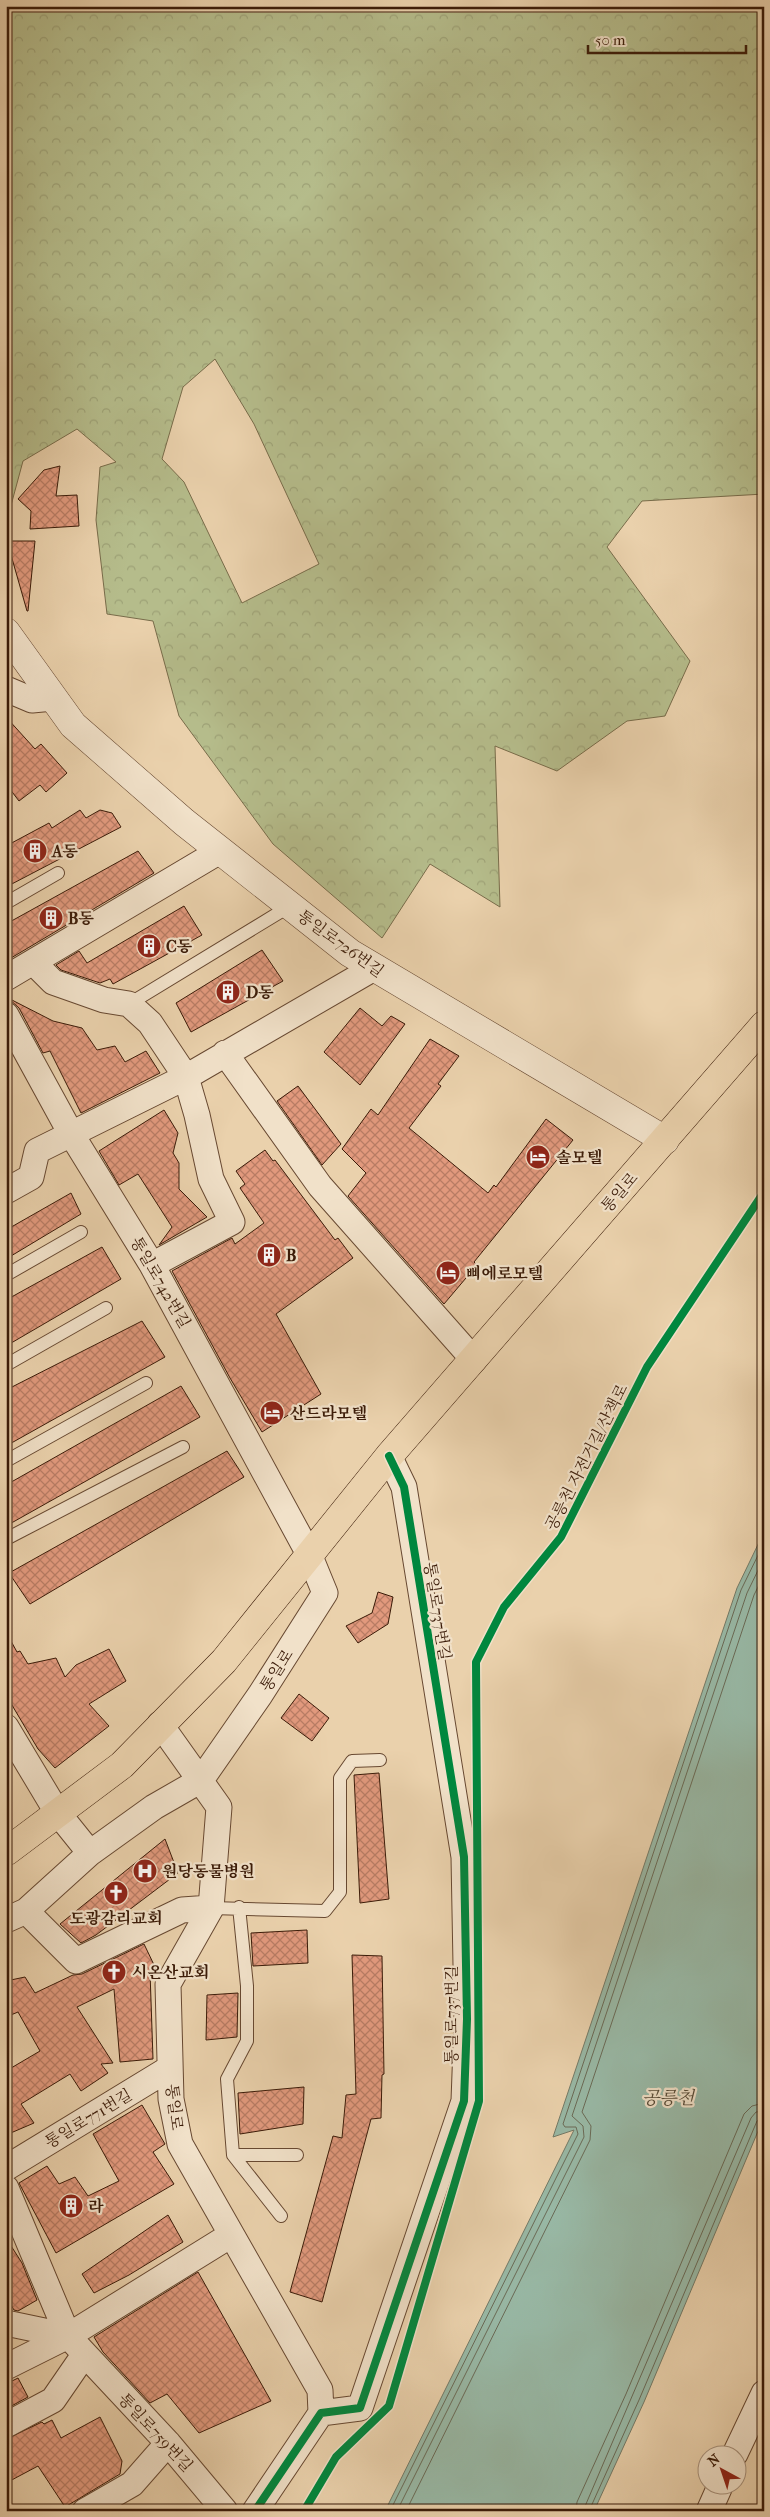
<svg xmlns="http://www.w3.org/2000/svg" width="770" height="2517" font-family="'IM FELL French Canon','Noto Serif KR',serif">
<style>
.forest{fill:url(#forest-crowns);stroke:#786c4a;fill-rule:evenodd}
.water{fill:#98b8a5;stroke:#737966}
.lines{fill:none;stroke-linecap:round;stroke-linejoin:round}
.shore{stroke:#6a6a56;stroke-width:1}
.building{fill:url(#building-cross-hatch);stroke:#3b1b08}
.service-casing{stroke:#674831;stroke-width:14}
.minor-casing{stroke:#674831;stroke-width:27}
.tertiary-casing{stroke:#674831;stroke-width:29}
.primary-casing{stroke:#3b1b08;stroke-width:29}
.service{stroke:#f1e1c9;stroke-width:12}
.minor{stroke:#f1e1c9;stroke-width:25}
.tertiary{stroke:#f1e1c9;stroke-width:28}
.primary{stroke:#ead1ac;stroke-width:28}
.cycleway-casing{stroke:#f1e1c9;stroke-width:11}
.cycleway{stroke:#00873e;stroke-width:8}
.labels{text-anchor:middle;stroke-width:4.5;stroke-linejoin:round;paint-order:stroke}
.poi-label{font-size:16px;font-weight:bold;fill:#3b1b08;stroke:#f1e1c9;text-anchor:start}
.street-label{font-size:16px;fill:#3b1b08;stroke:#f1e1c9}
.water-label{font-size:18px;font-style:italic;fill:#574a37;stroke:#f1e1c9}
</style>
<defs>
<pattern id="forest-crowns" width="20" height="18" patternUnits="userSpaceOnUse" patternTransform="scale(1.25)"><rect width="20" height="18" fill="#b5bc8b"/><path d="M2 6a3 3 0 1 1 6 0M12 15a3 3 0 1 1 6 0" fill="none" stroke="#9da176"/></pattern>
<pattern id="building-cross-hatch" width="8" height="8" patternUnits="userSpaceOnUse" patternTransform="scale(1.25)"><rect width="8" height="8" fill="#e1997d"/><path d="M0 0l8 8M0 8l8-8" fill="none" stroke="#b87c64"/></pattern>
</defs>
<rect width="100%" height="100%" fill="#ead1ac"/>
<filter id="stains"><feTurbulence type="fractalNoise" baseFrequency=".004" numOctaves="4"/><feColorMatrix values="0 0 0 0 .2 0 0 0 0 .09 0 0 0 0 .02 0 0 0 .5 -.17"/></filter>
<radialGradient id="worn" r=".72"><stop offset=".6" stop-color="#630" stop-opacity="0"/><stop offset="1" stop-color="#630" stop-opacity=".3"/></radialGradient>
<!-- forest -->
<path class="forest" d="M6,6H764V494L642,501L607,547L690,661L665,716L627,721L557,771L495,746L500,907L430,864L382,938L273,844L179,716L153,621L107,614L96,520L100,467L116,462L77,429L23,461L6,524ZM215,359L254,424L319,564L242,603L184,482L162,459L183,387Z"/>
<!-- water -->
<path class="water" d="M764,1532V2117L644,2402L594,2511H385L574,2130L553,2137L737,1588Z"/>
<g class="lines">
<!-- shore -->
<path class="shore" d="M390,2511L578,2134L576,2127H565L563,2124L741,1590L764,1543
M397,2511L584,2137L583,2126L572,2116L747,1593L764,1558
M406,2511L590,2140L591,2126L582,2112L754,1595L764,1575
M576,2511L577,2502L626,2394L744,2114L752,2106L764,2103
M583,2511L751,2118L756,2112L764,2111
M589,2511L639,2400L757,2121L764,2117"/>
</g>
<!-- building -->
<path class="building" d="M60,466L56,496L77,495L79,526L30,529L31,511L18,499L44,470Z
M7,541H35L28,611H27Z
M6,717L35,749L41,744L67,773L46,792L40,785L19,801L6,784Z
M80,810L86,818L100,810L112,813L121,827L6,887V846L49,823L52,828Z
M138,851L154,873L6,961V924Z
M184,906L202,935L113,984L110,979L100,983L61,970L56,965L79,951L87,963Z
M262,950L283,981L191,1032L176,1003Z
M8,998L53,1021L82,1028L97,1050L115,1046L125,1062L146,1051L160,1073L81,1113L50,1051L43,1053L19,1008Z
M360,1008L382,1026L391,1016L405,1024L360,1085L324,1052Z
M430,1039L459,1056L438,1084L441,1086L409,1128L488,1193L494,1185L496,1187L546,1119L573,1140L474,1262L477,1265L444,1304L348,1196L366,1173L342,1149L371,1109L378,1115Z
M298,1086L341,1144L322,1165L277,1101Z
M164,1110L178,1133L173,1153L179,1163V1189L207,1217L159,1245L172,1227L138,1174L119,1185L99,1151Z
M265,1150L273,1161L275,1160L335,1240L338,1238L353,1258L276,1314L321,1394L262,1432L230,1378L172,1271L232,1238L235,1244L264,1223L240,1188L245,1184L236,1171Z
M71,1193L81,1214L6,1259V1230Z
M102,1247L121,1279L6,1346V1300Z
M142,1321L165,1357L6,1446V1390Z
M181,1386L200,1417L6,1526V1485Z
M227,1451L244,1477L30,1604L9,1573Z
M378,1592L393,1597L388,1624L358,1643L346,1626L372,1613Z
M6,1632L17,1652L20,1651L28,1664L56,1658L65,1677L76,1665L109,1649L126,1681L89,1704L109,1726L55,1768L38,1749L6,1695Z
M299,1694L329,1718L312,1741L281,1718Z
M379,1773L389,1899L360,1903L354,1775Z
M165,1839L178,1873L96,1935L81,1943L60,1924Z
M307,1930L308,1963L253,1966L251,1933Z
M144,1944L156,1969L150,1972L153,2059L120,2062L114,1989L77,2007L113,2063L101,2064L108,2073L81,2091L70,2074L21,2104L34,2123L6,2135V2071L40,2051L18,2012L6,2017V1981L25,1977L35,1993L73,1975L82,1974Z
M352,1955L382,1956L384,2074L382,2075L381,2118L371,2119L322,2302L290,2292L333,2136L342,2138L346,2095L356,2094Z
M238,1993L237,2037L206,2040L207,1995Z
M304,2087L303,2124L240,2134L238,2093Z
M142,2105L165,2144L153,2152L174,2184L56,2253L19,2183L47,2166L59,2184L75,2177L88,2196L119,2181L93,2134Z
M168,2215L183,2242L129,2275L94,2293L82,2274Z
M6,2238L22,2263L37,2300L18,2311L14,2310L6,2297Z
M198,2272L271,2401L199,2433L167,2394L150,2403L103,2352L94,2337Z
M18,2378L28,2397L6,2409V2384Z
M100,2417L122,2461L120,2474L65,2507L38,2466L6,2483V2439L42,2422L44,2424L52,2420L61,2438Z"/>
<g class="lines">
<defs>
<path id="service" d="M6,903L58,873
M129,1004L290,906
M6,1275L81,1232
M6,1365L106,1308
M6,1461L146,1383
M6,1539L183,1447
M239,1907L247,1986V2041L227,2079L233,2155L281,2216
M211,1908L325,1911L340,1892V1778L352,1761L380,1760
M233,2155H297"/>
<path id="minor" d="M6,689L32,700L53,698
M33,962L53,982L104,1000L129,1004L150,1023L186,1077L197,1115L211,1179L232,1222L152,1265
M6,978L220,851
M6,1015L70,1132L152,1265L309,1554L325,1593L260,1695L201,1780L154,1807L90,1853L26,1911L6,1920
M225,1053L320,1186L474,1360
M6,1191L31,1177L37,1151L186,1077L374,968
M160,1724L219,1807L211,1908L168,1984L171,2099L180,2144L320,2390L321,2413
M6,1727L57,1812L90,1853
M26,1911L76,1961L182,1910L211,1908
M6,2168L170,2068
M6,2188L68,2336L168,2443L225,2511
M6,2323L68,2336
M6,2367L68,2336L231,2235
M6,2425L53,2400L84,2355
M735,2454L764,2393
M85,2511L132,2484L168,2443
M255,2511L321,2413L360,2408L464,2101L467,2019L464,1857L404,1487L389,1456
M709,2511L721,2484"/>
<path id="tertiary" d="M6,632L73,725L184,822L350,953L665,1140"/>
<path id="primary" d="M6,1852L122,1765L224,1661L389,1456L764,1025"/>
</defs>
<!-- service casing -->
<use href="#service" class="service-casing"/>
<!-- minor casing -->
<use href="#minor" class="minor-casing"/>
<!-- tertiary casing -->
<use href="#tertiary" class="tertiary-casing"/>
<!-- primary casing -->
<use href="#primary" class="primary-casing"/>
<!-- service -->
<use href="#service" class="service"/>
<!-- minor -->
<use href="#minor" class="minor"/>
<!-- tertiary -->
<use href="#tertiary" class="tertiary"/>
<!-- primary -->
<use href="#primary" class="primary"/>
<defs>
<path id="cycleway" d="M255,2511L321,2413L360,2408L464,2101L467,2019L464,1857L404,1487L389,1456
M304,2511L336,2457L389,2406L479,2101L476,1662L504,1607L561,1537L647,1367L764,1192"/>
</defs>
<!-- cycleway casing -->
<use href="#cycleway" class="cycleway-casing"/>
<!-- cycleway -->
<use href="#cycleway" class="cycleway"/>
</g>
<!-- icons -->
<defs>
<symbol id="building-disc" viewBox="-11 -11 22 22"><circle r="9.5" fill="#8f2418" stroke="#f1e1c9"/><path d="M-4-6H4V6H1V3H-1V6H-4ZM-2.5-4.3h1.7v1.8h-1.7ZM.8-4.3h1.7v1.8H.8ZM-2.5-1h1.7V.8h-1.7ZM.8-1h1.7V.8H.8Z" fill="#fff"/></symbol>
<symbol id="hotel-disc" viewBox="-11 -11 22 22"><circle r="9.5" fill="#8f2418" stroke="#f1e1c9"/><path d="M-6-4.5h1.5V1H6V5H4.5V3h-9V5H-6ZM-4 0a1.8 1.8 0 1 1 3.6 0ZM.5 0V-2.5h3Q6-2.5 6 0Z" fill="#fff"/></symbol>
<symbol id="hospital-disc" viewBox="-11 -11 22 22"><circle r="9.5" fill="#8f2418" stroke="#f1e1c9"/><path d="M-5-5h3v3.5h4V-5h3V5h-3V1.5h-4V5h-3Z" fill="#fff"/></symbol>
<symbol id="church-disc" viewBox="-11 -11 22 22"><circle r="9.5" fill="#8f2418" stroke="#f1e1c9"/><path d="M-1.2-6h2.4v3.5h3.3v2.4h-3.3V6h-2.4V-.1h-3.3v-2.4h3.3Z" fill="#fff"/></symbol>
</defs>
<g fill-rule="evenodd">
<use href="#building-disc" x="21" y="837" width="28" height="28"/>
<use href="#building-disc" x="37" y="904" width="28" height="28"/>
<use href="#building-disc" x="135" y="932" width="28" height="28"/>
<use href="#building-disc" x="214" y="978" width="28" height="28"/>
<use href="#hotel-disc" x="524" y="1143" width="28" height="28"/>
<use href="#building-disc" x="255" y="1241" width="28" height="28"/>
<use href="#hotel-disc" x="434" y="1259" width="28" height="28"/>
<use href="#hotel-disc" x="258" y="1399" width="28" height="28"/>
<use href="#hospital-disc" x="131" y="1857" width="28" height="28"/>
<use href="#church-disc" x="102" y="1879" width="28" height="28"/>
<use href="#church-disc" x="100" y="1958" width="28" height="28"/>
<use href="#building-disc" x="57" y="2192" width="28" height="28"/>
</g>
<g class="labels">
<!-- poi labels -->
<g class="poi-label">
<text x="52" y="857">A동</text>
<text x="68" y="924">B동</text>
<text x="166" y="952">C동</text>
<text x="246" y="998">D동</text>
<text x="556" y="1163">솔모텔</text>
<text x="286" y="1261">B</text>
<text x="466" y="1279">삐에로모텔</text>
<text x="290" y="1419">산드라모텔</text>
<text x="162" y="1877">원당동물병원</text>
<text x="116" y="1924" text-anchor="middle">도광감리교회</text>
<text x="132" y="1978">시온산교회</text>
<text x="88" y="2212">라</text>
</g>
<!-- street labels -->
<g class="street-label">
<text transform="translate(341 943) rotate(36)" y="6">통일로726번길</text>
<text transform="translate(619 1192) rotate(-49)" y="6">통일로</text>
<text transform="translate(161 1282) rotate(60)" y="6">통일로742번길</text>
<text transform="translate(586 1457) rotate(-63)" y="6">공릉천 자전거길/산책로</text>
<text transform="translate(438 1611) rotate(81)" y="6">통일로737번길</text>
<text transform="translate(276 1670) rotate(-57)" y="6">통일로</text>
<text transform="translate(451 2015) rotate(-90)" y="6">통일로737번길</text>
<text transform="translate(175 2107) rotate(83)" y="6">통일로</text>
<text transform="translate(88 2118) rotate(-31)" y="6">통일로771번길</text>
<text transform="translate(156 2432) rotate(47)" y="6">통일로759번길</text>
</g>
<!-- water labels -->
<g class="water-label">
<text x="668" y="2104">공릉천</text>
</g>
</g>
<!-- margin -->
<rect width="770" height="2517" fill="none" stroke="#ead1ac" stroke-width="25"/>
<rect x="8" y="8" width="755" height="2502" fill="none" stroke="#3b1b08" stroke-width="2.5"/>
<rect x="12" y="12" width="745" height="2492" fill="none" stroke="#3b1b08"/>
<!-- north arrow -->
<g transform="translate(722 2470) rotate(320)"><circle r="24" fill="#f1e1c9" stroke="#a8927c"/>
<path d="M0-4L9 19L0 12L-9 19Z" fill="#8f2418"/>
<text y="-8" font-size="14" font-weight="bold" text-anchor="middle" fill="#3b1b08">N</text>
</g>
<!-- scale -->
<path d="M588 45v8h158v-8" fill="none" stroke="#3b1b08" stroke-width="2.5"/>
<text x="595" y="45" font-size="15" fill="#3b1b08" stroke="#f1e1c9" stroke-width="4" paint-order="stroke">50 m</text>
<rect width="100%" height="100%" filter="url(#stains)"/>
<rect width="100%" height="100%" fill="url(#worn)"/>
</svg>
